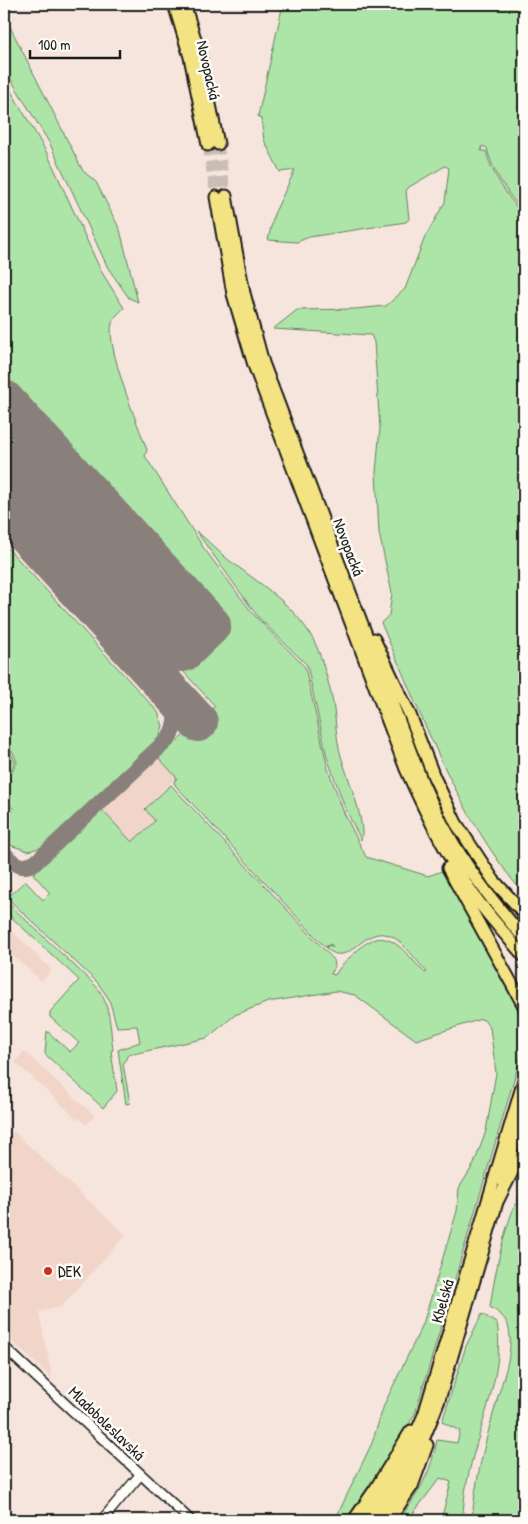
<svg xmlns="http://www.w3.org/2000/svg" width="528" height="1524" font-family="'Patrick Hand',sans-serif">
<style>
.built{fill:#f2d5c9}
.green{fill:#ade5a8;stroke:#648062}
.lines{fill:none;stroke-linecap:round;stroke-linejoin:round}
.taxiway{stroke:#89807c;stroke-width:16}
.runway{stroke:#89807c;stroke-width:40}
.highway-tunnel{stroke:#cabdb6;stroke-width:11;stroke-dasharray:11 5.5;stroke-linecap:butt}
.secondary-casing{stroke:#1c1c1c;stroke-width:12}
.primary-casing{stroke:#1c1c1c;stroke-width:14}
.highway-casing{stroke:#1c1c1c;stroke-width:15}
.secondary{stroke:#fdfcf7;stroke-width:9}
.primary{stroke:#f4e382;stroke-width:10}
.highway{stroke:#f4e382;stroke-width:11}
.poi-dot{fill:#c8321e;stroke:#fdfcf7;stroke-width:2}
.labels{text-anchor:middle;stroke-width:5;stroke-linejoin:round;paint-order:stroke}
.street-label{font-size:16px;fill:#1c1c1c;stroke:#fdfcf7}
.poi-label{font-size:16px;fill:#1c1c1c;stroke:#fdfcf7;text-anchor:start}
</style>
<rect width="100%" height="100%" fill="#f6e5dc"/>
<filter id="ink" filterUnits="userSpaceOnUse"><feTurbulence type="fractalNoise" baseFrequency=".02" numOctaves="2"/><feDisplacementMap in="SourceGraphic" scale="10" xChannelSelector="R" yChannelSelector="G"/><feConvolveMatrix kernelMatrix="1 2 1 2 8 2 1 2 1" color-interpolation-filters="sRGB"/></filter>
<g filter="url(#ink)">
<!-- built -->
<path class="built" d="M159,758L178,778L145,809L156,821L132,842L102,810Z
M4,923L52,970L41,981L4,948Z
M24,1051L95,1116L86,1125L79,1118L77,1119L15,1062Z
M14,1132L126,1235L61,1307L39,1312L52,1378L4,1334V1141Z"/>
<!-- green -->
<path class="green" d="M283,4H524V213C509,195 492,172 487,148L482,146L481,151H486C492,176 509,197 524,217V894C458,817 422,716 381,623L389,615L392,593L379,533L376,472L380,428L374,342L371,335L273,329L297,310L355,309L386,306L405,289L425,237L445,202L449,168L445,166L409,187L406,191L409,219L406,222L309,237L297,242L268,240L274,214L295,170L280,172L264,140L261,119L258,116Z
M4,15L83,171L96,182L120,230L138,302L129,298L108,268L50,144L4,68Z
M4,79L47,153L101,271L124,308C120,312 113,318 112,323C105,346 138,425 147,450L145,456L203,547L253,614L305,667L328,769L344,813L366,857L428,876L442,871L517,1006L523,1033L521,1056L415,1414L366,1494L347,1520H335L372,1443L384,1405L423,1324L457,1211L459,1188L474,1164L486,1131L496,1073L490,1028L484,1020L481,1019L416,1040L355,995L336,991L268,1002L235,1015L207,1038L128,1055L123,1064L130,1103L126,1104L118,1050L140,1042L137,1026L117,1027L109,999L97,982L7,898L25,881L43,900L50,893L33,874L102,810L132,842L155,821L145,809L171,785L334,960L335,966L331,974L335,975C343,962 348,959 359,949C387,922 405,953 425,973L427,972C416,961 405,943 391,936C363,923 350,971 326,948L329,945L333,947L331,944L325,947L175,785L174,782L177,778L159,758L215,706L4,477Z
M196,531C208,540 218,552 230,561C266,588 305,612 320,655C325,670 330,687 333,703C336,720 336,739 341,756C346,774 367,824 361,840L345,808L327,757L307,665L258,617Z
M4,544L158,712L163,726L158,741L43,847L28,851L4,843V819L14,809L4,801V776L12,772L17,762L13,752L4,748Z
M4,749L11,753L15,762L11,771L4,774Z
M4,903L11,906L95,985C111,1003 110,1028 113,1050L111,1051L117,1091L103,1108L45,1054L47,1031L70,1052L79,1043L50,1017V1012L79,980L10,916Z
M524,1189V1520H472C475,1481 485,1442 496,1404C502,1380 514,1354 509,1329C507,1318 499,1313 490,1307C495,1274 505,1216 524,1189Z
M482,1314L497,1323C506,1371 476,1433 467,1482C464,1494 464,1508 462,1520H441L451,1482L440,1478L408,1520H399C419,1493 431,1473 437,1440L457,1443L460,1431L442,1422L466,1346Z"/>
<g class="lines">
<!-- taxiway -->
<path class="taxiway" d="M4,853C13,864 22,871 36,862L169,738C191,701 152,673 129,648"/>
<!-- runway -->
<path class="runway" d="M4,400L211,625L183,652L4,457
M4,510L198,722"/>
<!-- highway-tunnel -->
<path class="highway-tunnel" d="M218,144L226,196
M208,145L216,197"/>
<defs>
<path id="secondary" d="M4,1347L190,1520
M102,1520L140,1475"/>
<path id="primary" d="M503,1182L524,1111"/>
<path id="highway" d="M174,4L190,57L208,145
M184,4L200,55L218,144
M226,196L244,293L263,363L422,782C449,845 480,887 524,938
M216,197L233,294L254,365L406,769C426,814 447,857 475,897C490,918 508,937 524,956
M374,639L410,715L434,777L456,823L494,881L524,913
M448,868L524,1006
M354,1520L376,1488L411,1431
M367,1520L403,1463L424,1415L524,1080
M377,1520C405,1484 423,1442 439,1400L497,1202L515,1166L524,1156
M389,1520L412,1486L427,1445"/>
</defs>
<!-- secondary casing -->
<use href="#secondary" class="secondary-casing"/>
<!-- primary casing -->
<use href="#primary" class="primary-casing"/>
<!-- highway casing -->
<use href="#highway" class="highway-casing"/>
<!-- secondary -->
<use href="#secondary" class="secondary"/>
<!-- primary -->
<use href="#primary" class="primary"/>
<!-- highway -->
<use href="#highway" class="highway"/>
</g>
</g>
<!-- markers -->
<circle class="poi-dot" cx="48" cy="1271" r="5"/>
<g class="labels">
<!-- street labels -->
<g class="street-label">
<text transform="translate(209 70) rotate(77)" y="6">Novopacká</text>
<text transform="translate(349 547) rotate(69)" y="6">Novopacká</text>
<text transform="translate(442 1301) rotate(-74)" y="6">Kbelská</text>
<text transform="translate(107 1423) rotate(44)" y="6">Mladoboleslavská</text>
</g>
<!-- poi labels -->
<g class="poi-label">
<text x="58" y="1277">DEK</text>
</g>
</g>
<!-- margin -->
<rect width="528" height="1524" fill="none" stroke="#fdfcf7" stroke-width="20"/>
<rect x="10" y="10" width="508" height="1504" fill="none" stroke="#1c1c1c" stroke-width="2" filter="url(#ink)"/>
<!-- scale -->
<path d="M30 50v8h90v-8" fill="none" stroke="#1c1c1c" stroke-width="2.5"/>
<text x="38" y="50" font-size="15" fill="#1c1c1c" stroke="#fdfcf7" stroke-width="4" paint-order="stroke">100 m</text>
</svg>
